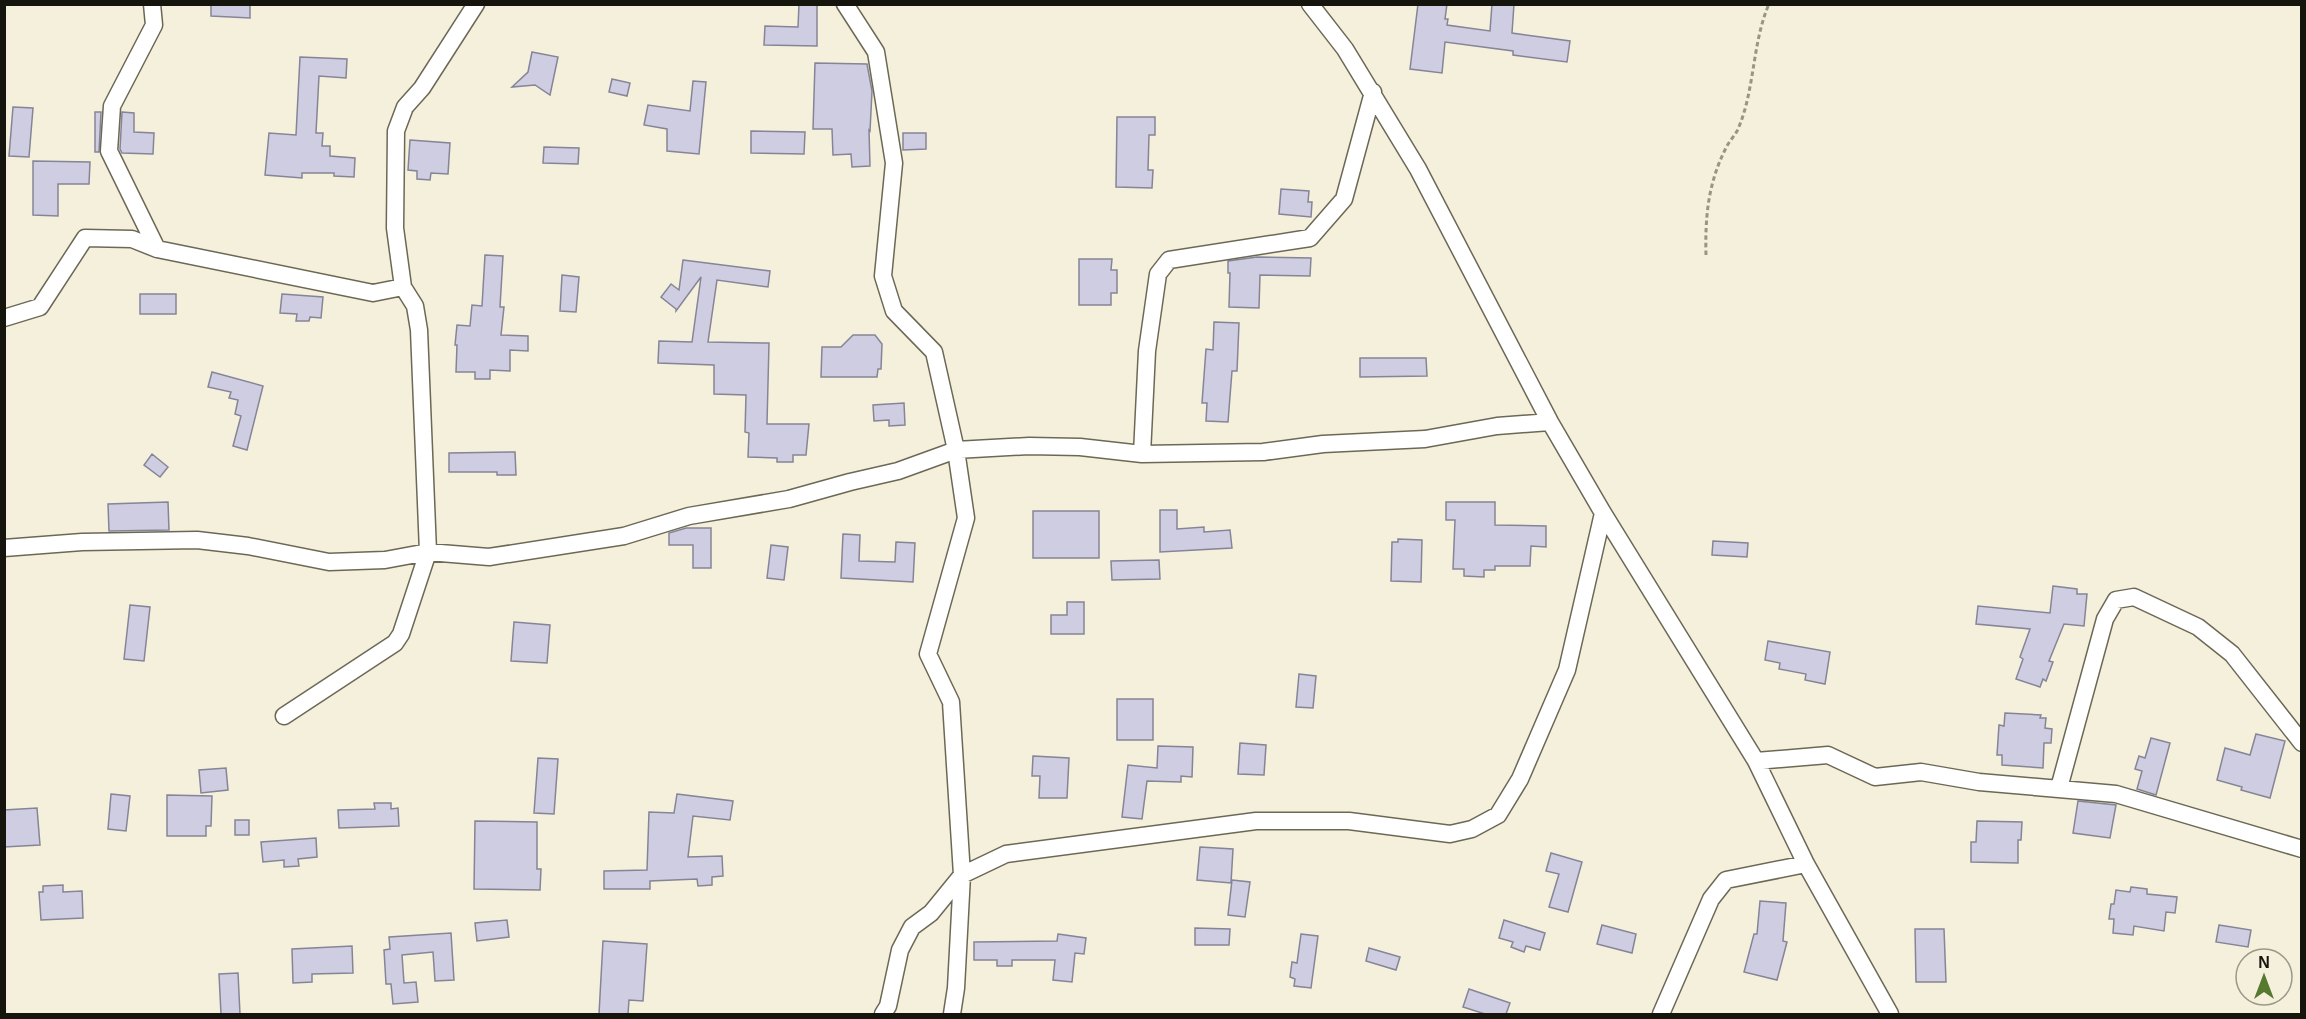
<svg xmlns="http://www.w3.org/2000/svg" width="2306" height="1019" font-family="Helvetica,sans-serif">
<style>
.building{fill:#cfcde2;stroke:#868497;stroke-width:1.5}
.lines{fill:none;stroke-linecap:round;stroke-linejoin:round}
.minor-casing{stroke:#6c6856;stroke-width:19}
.path{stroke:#989585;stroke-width:3;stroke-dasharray:4.5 3;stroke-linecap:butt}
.minor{stroke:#fff;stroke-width:16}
</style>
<rect width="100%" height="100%" fill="#f4f0db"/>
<!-- building -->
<path class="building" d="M211,4H250V18L211,16Z
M799,4H817V46L764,45L765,26L798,27Z
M1418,4H1447L1445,19H1448L1447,25L1490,31L1492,4H1514L1512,33L1570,41L1567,62L1513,55V51L1445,42L1442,73L1410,69Z
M532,52L558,57L550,95L535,85L512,87L528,72Z
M300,57L347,59L346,78L319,76L316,133H323L322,146H330V156L355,158L354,177L334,176V173H302V178L265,175L269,133L296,135Z
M815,63L867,64L872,91L870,131L869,130L870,166L852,167L851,154L833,155L832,129H813Z
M612,79L630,83L627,96L609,92Z
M693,81L706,82L699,154L667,151V129L644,125L648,105L690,111Z
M13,107L33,108L29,157L9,156Z
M95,112H101L99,152H95Z
M122,112L134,113V132L154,133L153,154L122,153L120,149Z
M1117,117H1155V135H1149L1148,170H1153L1152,188L1116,187Z
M751,131L805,132L804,154L751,153Z
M903,133H926V149L903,150Z
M410,140L450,143L448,174L431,173L430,180L417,179V171L408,170Z
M544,147L579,148L578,164L543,163Z
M33,161L90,162L89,184H58V216L33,215Z
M1281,189L1309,191L1308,202H1312L1311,217L1279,214Z
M485,255L503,256L500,307H504L501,335L528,336V351L510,350V371L490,370V379H475V372H456L457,345H455L457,325L470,326L472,305L482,306Z
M1257,257L1311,258L1310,276L1260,275L1259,308L1229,307L1230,273H1228V261Z
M1079,259H1112L1111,270H1117V293H1111V305H1079Z
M683,260L770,271L768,287L717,280L708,342L769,343L767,424H809L806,455H793V462H777V458L748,457L749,433L745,432L746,395L714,394V365L658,363L659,341L692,342L701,277L676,311V309L661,297L671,284L679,290Z
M562,275L579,277L576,312L560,311Z
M140,294H176V314H140Z
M282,294L323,297L321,318L310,317L309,321H296L297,314L280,313Z
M1214,322L1239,323L1237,371H1232L1228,422L1206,421L1207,403H1202L1206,349L1213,350Z
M853,335H875L882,344L881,369H878L877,377H821L822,347H841Z
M1360,358H1426L1427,376L1360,377Z
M212,372L263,386L247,450L233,446L241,416L235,414L238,400L229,398L231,392L208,387Z
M904,403L905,425L889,426V420L874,421L873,405Z
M515,452L516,475H497V472H449V453Z
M152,454L168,467L160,477L144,465Z
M168,502L169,530L109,531L108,504Z
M1446,502H1495V525L1546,526V547L1531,546L1530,566H1495V570H1484V577L1464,576V569H1453L1455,520H1446Z
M1160,510H1177V529L1204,527V532L1230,530L1232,548L1160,552Z
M1033,511H1099V558H1033Z
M686,528H711V568H693V545H669V533Z
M843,534L860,535L859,561L895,562L896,542L915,543L913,582L841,578Z
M1398,539L1422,540L1421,582L1391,581L1392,542H1398Z
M1713,541L1748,543L1747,557L1712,555Z
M771,545L788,547L784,580L767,578Z
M1159,560L1160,579L1112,580L1111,561Z
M2053,586L2077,589V594H2087L2084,626L2064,624L2049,661L2053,662L2046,681L2043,679L2040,687L2016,679L2023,659L2020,657L2030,629L1976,624L1978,606L2050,613Z
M1067,602H1084V634H1051V615H1067Z
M130,605L150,607L144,661L124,659Z
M514,622L550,625L547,663L511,661Z
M1768,641L1830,652L1825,684L1805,680L1806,674L1779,669L1780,663L1765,660Z
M1299,674L1316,676L1313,708L1296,707Z
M1117,699H1153V740H1117Z
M2005,713L2041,715L2040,718H2046L2045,728L2052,729L2051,743H2044L2043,768L2002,765V755H1997L1999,725L2004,726Z
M2256,734L2285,741L2270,798L2241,790L2242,787L2217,780L2225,748L2250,755Z
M2151,738L2170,743L2156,795L2137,789L2142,771L2135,769L2139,756L2145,758Z
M1240,743L1266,745L1264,775L1238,774Z
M1158,746L1193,747L1192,777L1181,776V782L1147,781L1142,819L1122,817L1128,765L1157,768Z
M1033,756L1069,758L1067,798H1039L1040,776H1032Z
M538,758L558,759L554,814L534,813Z
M226,768L228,790L201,793L199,770Z
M111,794L130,796L126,831L108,829Z
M677,794L733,801L730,820L693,816L688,857L722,856L723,876L712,877V885L698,886L697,879L650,881V889H604V871L647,870L649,812L674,813Z
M167,795L212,796L211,826H206V836H167Z
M2078,801L2116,805L2110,838L2073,833Z
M374,803H391V809L398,808L399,826L339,828L338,810L375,809Z
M37,808L40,845L4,847V810Z
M235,820H249V835H235Z
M475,821L537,822V869H541L540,890L474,889Z
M1977,821L2022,822L2021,840H2018V863L1971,862V842H1976Z
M316,838L317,857L298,859L299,866L284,867V860L263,862L261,842Z
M1200,847L1233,849L1231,883L1197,880Z
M1551,853L1582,862L1568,912L1549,907L1559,874L1546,871Z
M1232,880L1250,882L1245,917L1228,915Z
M63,885V892L82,891L83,918L41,920L39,892H43V886Z
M2131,887L2147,889V894L2177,897L2175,913L2166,912L2164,931L2134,926L2133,935L2113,933L2114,919H2109L2111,904H2114L2116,890L2130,892Z
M1760,901L1786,903L1783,941L1787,942L1777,980L1744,972L1754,934H1757Z
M507,920L509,937L477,941L475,923Z
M1504,920L1545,933L1540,950L1526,946L1524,952L1511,947L1513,942L1499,938Z
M1602,925L1636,934L1632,953L1597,944Z
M2219,925L2251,930L2248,947L2216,942Z
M1195,928L1230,929L1229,945H1195Z
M1915,929H1944L1946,982H1916Z
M451,933L454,980L435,981L433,952L402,955L404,983L416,982L418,1002L393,1004L391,984H386L384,950L390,949L389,937Z
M1058,934L1086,938L1084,954L1075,953L1072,982L1053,980L1055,960H1012V966H997V960H974V942L1057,941Z
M1301,934L1318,936L1311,988L1294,986L1295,979L1290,977L1292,962L1297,963Z
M603,941L647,944L643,1001L629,1000L628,1014H599Z
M352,946L353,973L312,974V982L293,983L292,949Z
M1369,948L1400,957L1396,970L1366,961Z
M238,973L240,1014H221L219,974Z
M1469,989L1510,1003L1506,1014H1485L1463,1007Z"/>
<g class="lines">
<defs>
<path id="minor" d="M152,4L154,25L112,106L109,151L157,249L373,293L403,287
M845,4L876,52L894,163L883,276L894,311L934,352L956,450L966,518L928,654L951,702L962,875L956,988L952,1014
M1310,4L1345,49L1418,169L1550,422L1603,513L1756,761L1806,864L1890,1014
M4,318L40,307L85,238L132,239L157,249
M1142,454L1147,351L1158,274L1169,260L1310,238L1344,199L1373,92
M4,548L82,542L197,540L248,546L329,562L385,560L428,552L489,557L624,536L689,516L789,499L850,482L898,471L956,450L1029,446L1080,447L1142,454L1263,452L1323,444L1425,439L1497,426L1550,422
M284,716L395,643L401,634L428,552L419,330L415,306L403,287L395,228L396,131L405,107L422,88L476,4
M1756,761L1828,755L1875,777L1921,772L1979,782L2116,794L2302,849
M2059,788L2105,619L2116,600L2134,597L2198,627L2232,654L2302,743
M883,1014L888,1006L900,950L912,927L931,913L962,875L1006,854L1256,821H1349L1450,834L1472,829L1498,815L1520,779L1567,670L1603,513
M1661,1014L1711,899L1726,880L1806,864"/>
</defs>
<!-- minor casing -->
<use href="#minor" class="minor-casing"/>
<!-- path -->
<path class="path" d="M1706,255C1705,217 1708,183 1726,148C1729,141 1735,136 1738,129C1755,90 1752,43 1769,4"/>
<!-- minor -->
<use href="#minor" class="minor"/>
</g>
<!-- border -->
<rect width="2306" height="1019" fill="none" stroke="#16150d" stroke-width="12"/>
<!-- north arrow -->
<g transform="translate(2264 977)"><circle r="28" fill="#f4f0db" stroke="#9b9889" stroke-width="1.5"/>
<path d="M0-4.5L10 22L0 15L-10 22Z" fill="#57782f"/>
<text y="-9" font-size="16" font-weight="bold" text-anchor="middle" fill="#16150d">N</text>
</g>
</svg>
